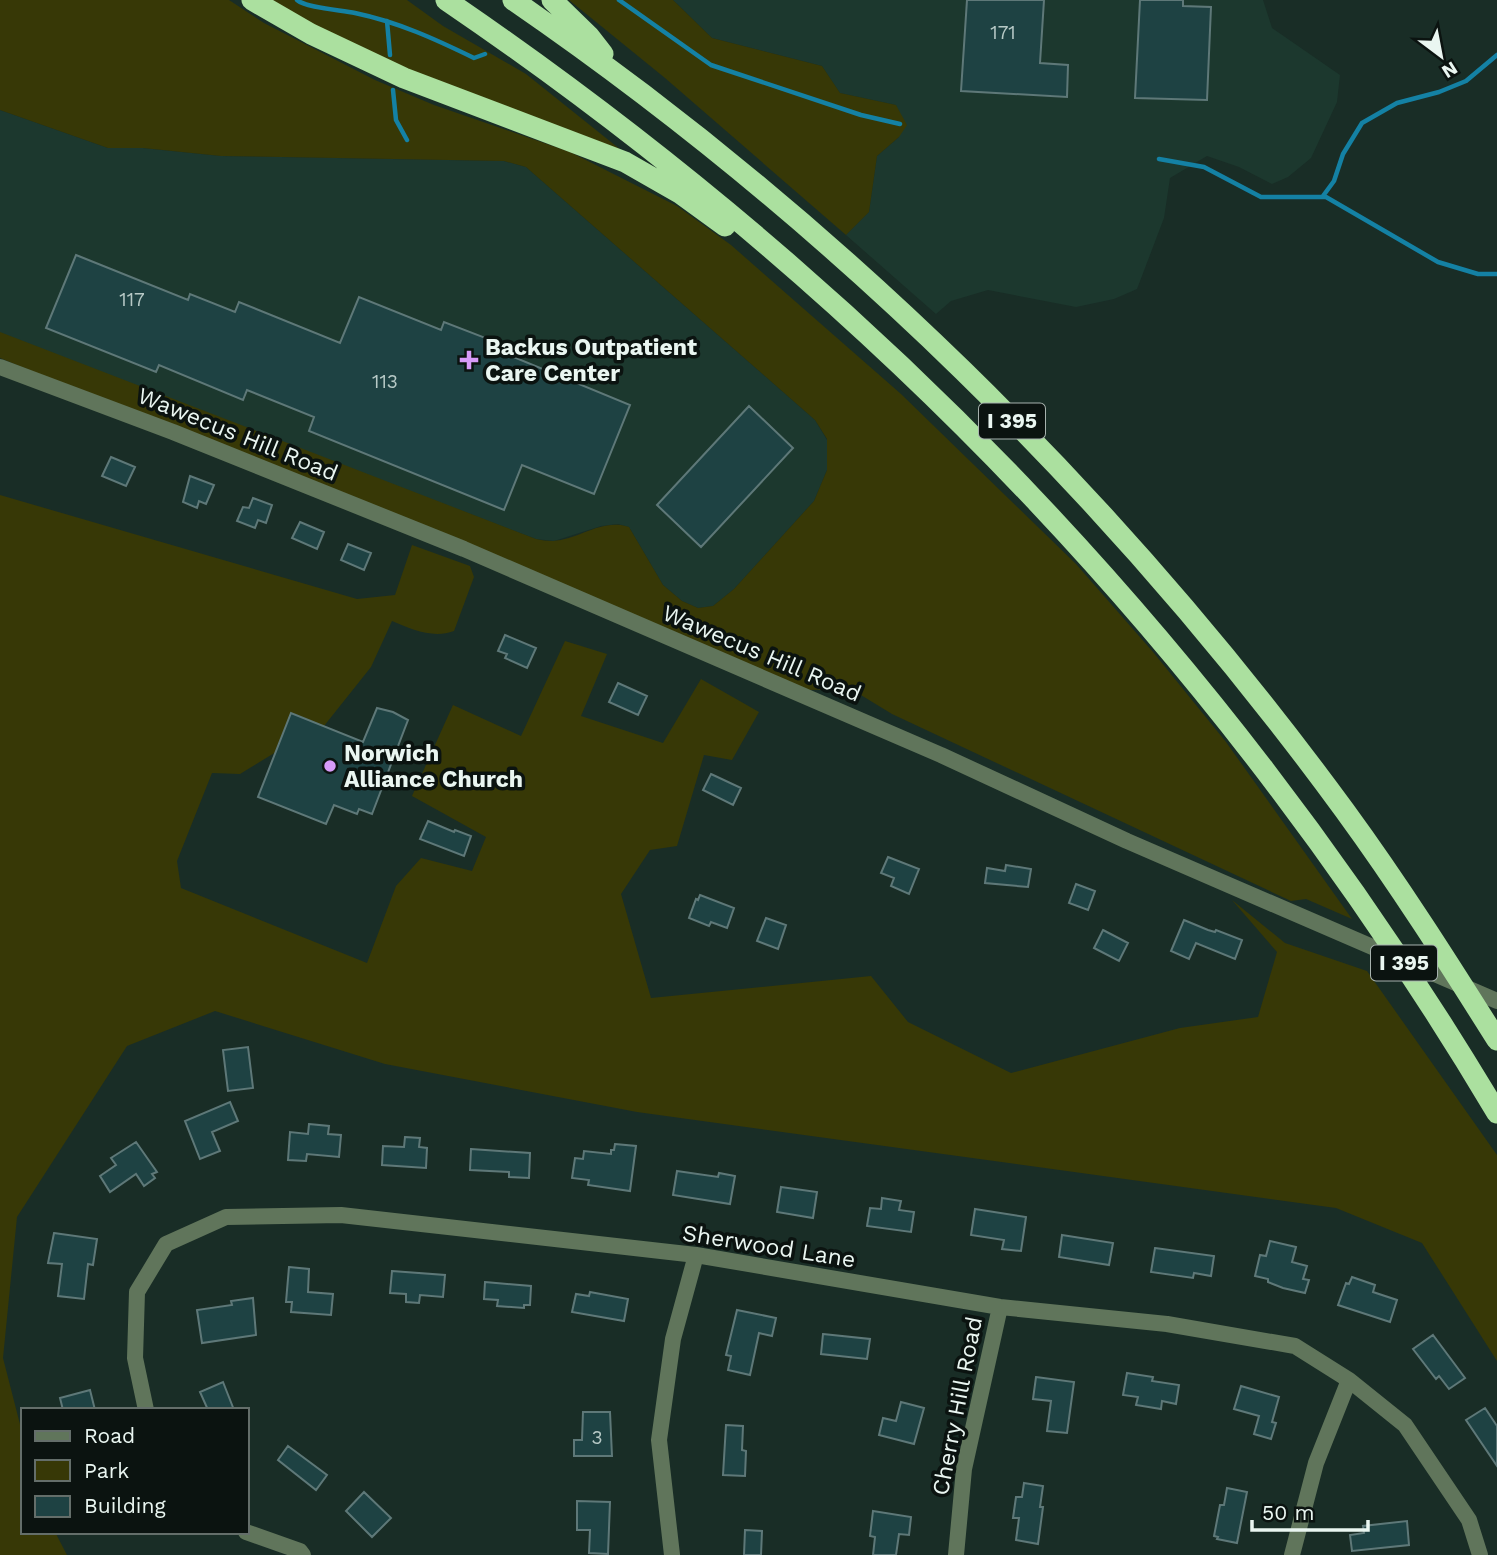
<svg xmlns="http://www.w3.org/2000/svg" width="1497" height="1555" font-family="'Work Sans',sans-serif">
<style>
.built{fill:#1c382e}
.green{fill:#373806}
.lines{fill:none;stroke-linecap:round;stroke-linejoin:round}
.stream{stroke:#1481a4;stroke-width:4.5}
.building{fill:#1e4243;stroke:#5e7878;stroke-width:2}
.minor{stroke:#60755b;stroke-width:16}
.motorway{stroke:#abe09f;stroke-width:21}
.poi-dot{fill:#d79bf9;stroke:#0b1310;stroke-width:2.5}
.labels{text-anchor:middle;stroke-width:7;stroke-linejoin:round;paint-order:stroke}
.number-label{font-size:19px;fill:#b7c9c6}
.shield{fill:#0b1310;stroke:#a7b2ae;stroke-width:2}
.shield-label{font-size:21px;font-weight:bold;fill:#eaf6f1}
.poi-label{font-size:23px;font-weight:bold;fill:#eaf6f1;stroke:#0b1310;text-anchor:start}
.street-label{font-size:23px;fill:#eaf6f1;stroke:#0b1310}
</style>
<rect width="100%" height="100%" fill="#192d26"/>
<!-- built -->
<path class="built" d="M673,0H1263L1272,28L1340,75L1337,102L1311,158L1288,177L1272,184L1239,167L1207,156L1170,178L1164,218L1137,289L1114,299L1076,307L988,290L951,301L936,314L846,235L869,212L877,156L899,137L896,105L840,93L822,66L712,38Z
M0,110L108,148H143L221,156L504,161L526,167L815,420L827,440V470L814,501L734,589L713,606L698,608L682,601L663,585L629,527L618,524L601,526L554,541L536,539L0,336Z"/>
<!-- green -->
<path class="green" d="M0,0H229L264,23L375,80L434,105L570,152L677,206L731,245L901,394L1076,564L1153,652L1226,742L1352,919L1306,899L1291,901L892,714L851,689L807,690L0,358V332L536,539C541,540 547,541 553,541C579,540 601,518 629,527L663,585L682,601L698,608L713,606L734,589L814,501L827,470V439L815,420L526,167L504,161L221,156L143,148H108L0,110Z
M269,0H407L443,26L526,74L621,150L387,61L295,17Z
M569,0H673L712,38L822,66L840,93L896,105L907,125L899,137L877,156L869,212L846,235L665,78Z
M0,495L357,599L395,595L412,545L470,566L474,577L454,631C433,639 411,629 392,621L371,667L324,726L292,713L276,752L240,774L212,773L177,861L181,888L367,963L396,886L421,858L472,871L486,837L412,796L453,705L521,736L565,641L607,654L581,716L663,743L701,679L759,712L732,760L704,755L677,846L650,850L621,894L651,998L871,976L908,1022L1011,1073L1180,1028L1258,1017L1277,952L1232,900L1285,943L1367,971L1497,1155V1361L1422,1243L1336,1208L637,1112L385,1064L215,1011L127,1046L17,1217L3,1358L23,1436V1532H55L67,1555H0Z"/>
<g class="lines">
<!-- stream -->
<path class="stream" d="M297,0C306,8 341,10 355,13C398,22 435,39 474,58L485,54
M619,0L711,65L861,115L900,124
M387,21L390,55
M393,90L396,120L407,140
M1159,159L1204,167L1261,197H1326L1438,262L1478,274H1497
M1323,196L1334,181L1343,154L1362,123L1397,103L1439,92L1466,81L1497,55"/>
</g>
<!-- building -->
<path class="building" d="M967,0H1044L1040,63L1068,65L1067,97L961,91Z
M1140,0H1183V6L1211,7L1207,100L1135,98Z
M76,255L188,300L190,294L235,312L239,302L340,343L359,297L441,330L444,322L514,349L511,356L630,405L594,494L522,465L504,510L309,431L314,417L247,390L243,400L159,365L156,372L46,328Z
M749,406L793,448L701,547L657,505Z
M111,457L135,467L126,486L102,476Z
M190,476L214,485L206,504L199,501L197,508L183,502Z
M253,498L272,505L266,523L258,520L255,528L237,521L243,507L249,508Z
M300,522L324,532L317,549L292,538Z
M348,544L371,553L364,570L341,560Z
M505,635L536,648L527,668L505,658L507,654L498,651Z
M618,683L647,696L638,715L609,702Z
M377,708L393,712L408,720L372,814L359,809L357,814L334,805L326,824L258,797L291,713L363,742Z
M711,774L741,788L733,805L703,790Z
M428,821L454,832L455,830L471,836L464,856L420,839Z
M888,857L919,869L909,894L891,886L894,878L881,873Z
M1006,865L1031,869L1028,887L985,883L987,868L1005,871Z
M1076,884L1095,891L1088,910L1069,903Z
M700,895L734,908L727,928L711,922L709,926L689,918L696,899L698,900Z
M766,918L786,925L778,949L757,941Z
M1184,920L1208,930L1215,932L1216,930L1242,940L1235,959L1196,943L1189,959L1171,951Z
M1103,930L1128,943L1119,961L1094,948Z
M248,1047L253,1088L228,1091L223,1050Z
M230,1102L238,1121L212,1132L220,1151L200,1159L185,1121Z
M309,1124L329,1126L328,1134L341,1135L339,1157L307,1154L306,1161L288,1160L290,1132L308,1134Z
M405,1137L420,1138L419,1147L427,1148L426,1168L382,1165L383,1146L404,1147Z
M136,1142L157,1172L152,1174L155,1178L144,1186L136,1174L110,1192L100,1176L116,1165L111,1158Z
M615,1144L636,1146L630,1191L588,1185L589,1180L572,1178L575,1158L583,1159L584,1151L611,1154V1150H614Z
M471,1149L530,1153L529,1178L509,1177V1172L470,1170Z
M677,1171L718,1177L719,1173L735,1176L730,1204L673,1195Z
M781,1187L817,1192L813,1218L777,1212Z
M882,1198L901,1201L899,1210L914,1212L911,1232L867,1226L870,1208L881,1209Z
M975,1209L1026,1217L1021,1251L1002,1249L1004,1240L971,1235Z
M54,1233L97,1239L93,1265L88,1264L84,1299L58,1296L62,1264L48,1263Z
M1062,1235L1113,1243L1109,1265L1059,1257Z
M1270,1241L1296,1247L1292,1262L1307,1266L1303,1279L1309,1280L1305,1293L1283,1288L1268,1282V1279L1255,1276L1260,1255L1266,1256Z
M1155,1248L1214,1256L1211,1276L1194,1273L1193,1278L1151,1272Z
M289,1267L309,1269L308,1292L333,1294L331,1315L291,1312L292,1302H286Z
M392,1271L445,1275L443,1297L420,1295L419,1303L406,1302V1294L390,1293Z
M1352,1277L1375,1285L1373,1292L1397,1300L1390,1322L1338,1305L1346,1283L1349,1284Z
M485,1282L531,1286L530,1305H524V1308L497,1306L498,1300L484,1299Z
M590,1292L628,1299L624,1321L572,1312L576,1294L589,1296Z
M253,1298L256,1335L202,1343L197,1310L232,1305L231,1301Z
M737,1310L776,1318L772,1336L759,1333L750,1375L728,1370L731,1356L726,1355Z
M823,1334L870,1339L867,1359L821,1354Z
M1433,1335L1465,1378L1449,1389L1439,1376L1436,1379L1413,1349Z
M1127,1373L1153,1377L1152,1381L1179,1385L1176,1404L1162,1401L1161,1409L1136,1405L1138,1397L1123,1395Z
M1036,1377L1074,1382L1067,1433L1047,1431L1051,1401L1033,1399Z
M223,1382L234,1410H208L200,1392Z
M1241,1386L1279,1397L1272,1422L1276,1423L1271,1439L1254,1434L1259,1416L1234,1409Z
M90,1390L95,1410H63L60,1398Z
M901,1402L924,1408L914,1444L879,1435L883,1418L896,1421Z
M1485,1408L1497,1426V1466L1466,1420Z
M583,1412H610L612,1456H574V1440H582Z
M726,1425L743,1426L742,1450L746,1451L745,1476L723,1475Z
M288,1446L327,1475L316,1490L278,1460Z
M1024,1483L1043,1486L1040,1507H1043L1038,1544L1016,1540L1019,1518H1013L1016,1497H1022Z
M1227,1488L1247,1492L1237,1543L1217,1539L1218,1537L1214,1536L1220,1505H1224Z
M364,1492L391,1518L372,1537L346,1511Z
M577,1501L610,1502L608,1554L589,1553L590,1530H577Z
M873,1511L911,1517L909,1535L899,1534L896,1555H873L875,1537L870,1536Z
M1407,1521L1409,1545L1352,1551L1350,1535L1364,1533L1363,1526Z
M745,1530L762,1531L761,1555H744Z"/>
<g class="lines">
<!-- minor -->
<path class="minor" d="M0,367L173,432L464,549L941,755L1127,841L1497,1001
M146,1410L135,1358L137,1292L166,1244L226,1217L341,1215L696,1255L1000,1307L1167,1324L1295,1346L1349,1380L1405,1425L1469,1520L1480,1555
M246,1532L300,1551L303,1555
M672,1555L659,1440L673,1339L696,1255
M956,1555L964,1469L1000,1307
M1292,1555L1316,1463L1349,1380"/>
<!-- motorway -->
<path class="motorway" d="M252,0L311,34L404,78L625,162L681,194L725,226
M446,0C880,296 1228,662 1497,1113
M513,0C833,220 1116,498 1345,811C1399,885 1448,962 1497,1040
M552,0L589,36L603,54"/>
</g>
<!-- markers -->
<g class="poi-dot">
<path d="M465.5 349.5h7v7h7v7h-7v7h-7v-7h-7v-7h7z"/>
<circle cx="330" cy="766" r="7"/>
</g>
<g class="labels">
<!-- number labels -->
<g class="number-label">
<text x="1003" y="39">171</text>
<text x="132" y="306">117</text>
<text x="385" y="388">113</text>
<text x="597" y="1444">3</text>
</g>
<!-- shield labels -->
<g class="shield">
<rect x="979" y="403.5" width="66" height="35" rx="5"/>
<rect x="1371" y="945.5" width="66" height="35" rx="5"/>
</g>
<g class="shield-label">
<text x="1012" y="428">I 395</text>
<text x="1404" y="970">I 395</text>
</g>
<!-- poi labels -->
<g class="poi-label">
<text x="485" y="355">Backus Outpatient<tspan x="485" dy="26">Care Center</tspan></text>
<text x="344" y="761">Norwich<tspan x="344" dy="26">Alliance Church</tspan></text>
</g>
<!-- street labels -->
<g class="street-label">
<text transform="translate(238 434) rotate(22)" y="8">Wawecus Hill Road</text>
<text transform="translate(762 653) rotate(23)" y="8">Wawecus Hill Road</text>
<text transform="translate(769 1246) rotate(9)" y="8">Sherwood Lane</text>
<text transform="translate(957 1406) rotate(-79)" y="8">Cherry Hill Road</text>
</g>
</g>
<!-- legend -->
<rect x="21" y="1408" width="228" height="126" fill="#0b1310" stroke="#646e6a" stroke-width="2"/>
<rect x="35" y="1431" width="35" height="10" fill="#60755b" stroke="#646e6a" stroke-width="2"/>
<text x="84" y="1443" font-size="21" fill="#eaf6f1">Road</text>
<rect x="35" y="1460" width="35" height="21" fill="#373806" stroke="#646e6a" stroke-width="2"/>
<text x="84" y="1478" font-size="21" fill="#eaf6f1">Park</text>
<rect x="35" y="1496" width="35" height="21" fill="#1e4243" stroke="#646e6a" stroke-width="2"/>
<text x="84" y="1513" font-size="21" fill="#eaf6f1">Building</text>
<!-- north arrow -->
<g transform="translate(1441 56) rotate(148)" stroke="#0b1310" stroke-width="5" paint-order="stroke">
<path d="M0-5L12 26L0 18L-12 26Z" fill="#eaf6f1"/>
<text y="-10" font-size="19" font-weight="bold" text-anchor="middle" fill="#eaf6f1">N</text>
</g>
<!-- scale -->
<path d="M1252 1520v10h116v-10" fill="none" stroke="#eaf6f1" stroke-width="3.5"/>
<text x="1262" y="1520" font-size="21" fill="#eaf6f1" stroke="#0b1310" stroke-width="5" paint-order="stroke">50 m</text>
</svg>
